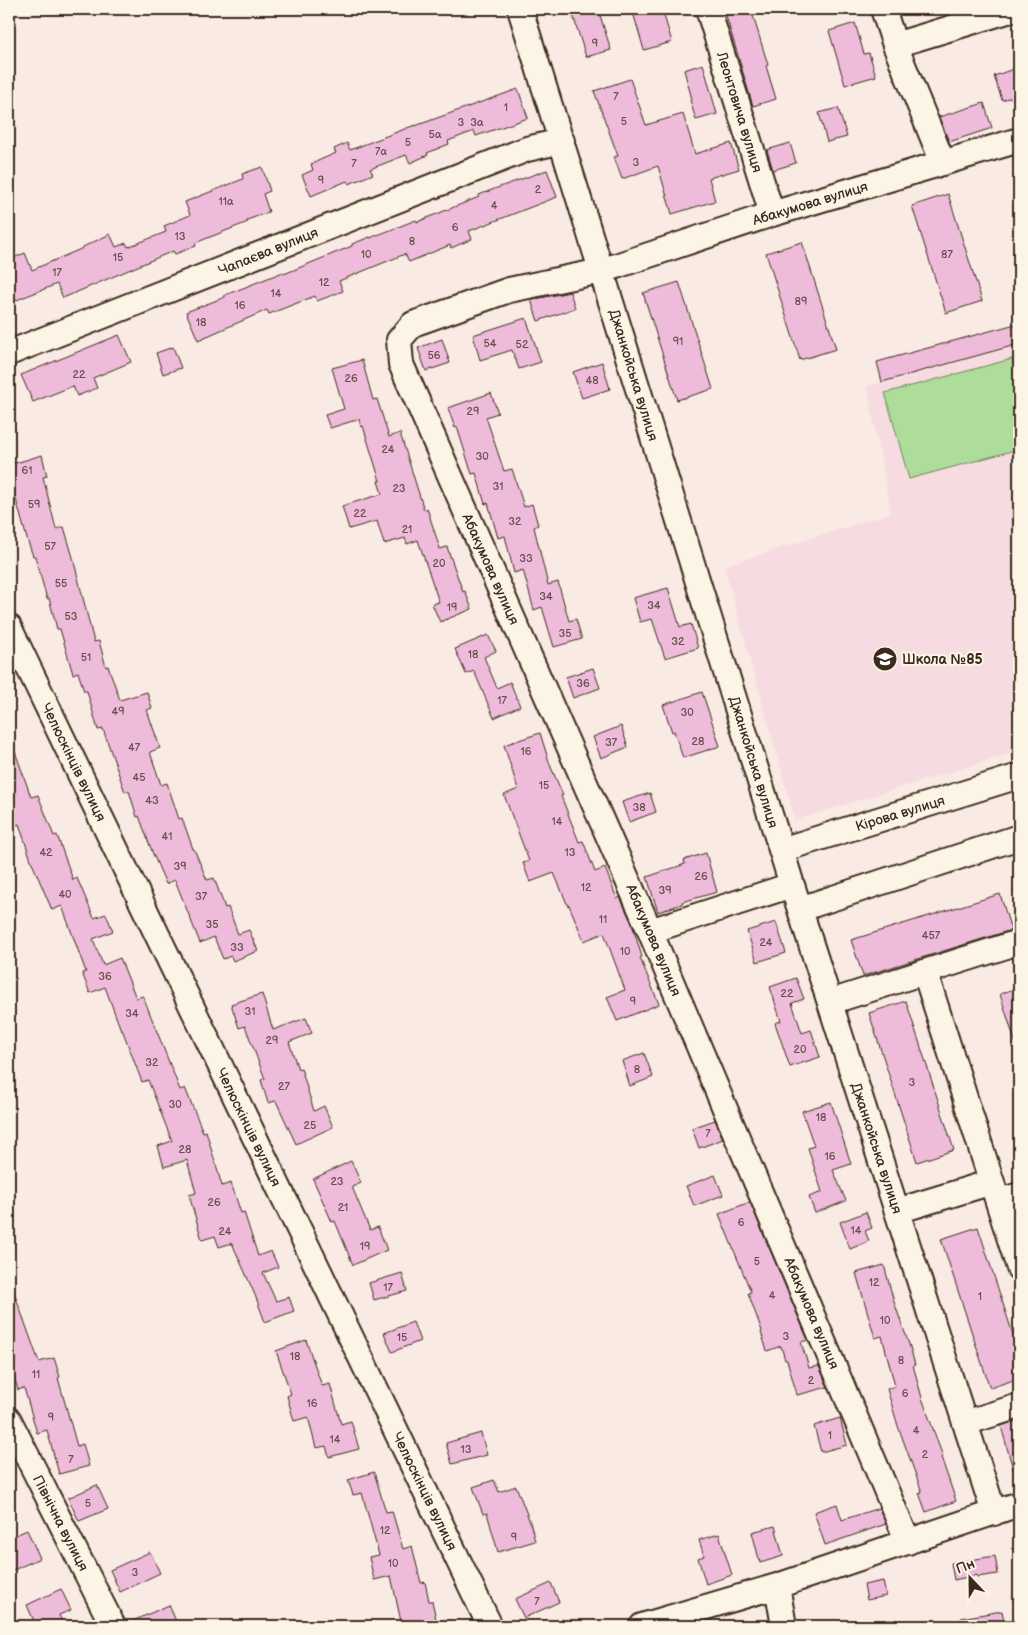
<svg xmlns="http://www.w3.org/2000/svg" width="1028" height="1635" font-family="'Balsamiq Sans',sans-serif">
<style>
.built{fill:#f6dce0}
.green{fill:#aedc9b;stroke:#74835c}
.building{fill:#eebcda;stroke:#3b2a1e}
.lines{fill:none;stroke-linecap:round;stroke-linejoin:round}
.minor-casing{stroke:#3b2a1e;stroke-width:28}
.minor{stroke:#fcf5e5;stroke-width:24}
.labels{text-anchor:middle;stroke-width:4;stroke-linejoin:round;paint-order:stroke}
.number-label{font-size:11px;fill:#684e4d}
.street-label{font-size:14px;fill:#3b2a1e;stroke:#fcf5e5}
.poi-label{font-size:14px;font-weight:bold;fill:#3b2a1e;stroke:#fcf5e5;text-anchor:start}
</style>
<rect width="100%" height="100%" fill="#f9eae3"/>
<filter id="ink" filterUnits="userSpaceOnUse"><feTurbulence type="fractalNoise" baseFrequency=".02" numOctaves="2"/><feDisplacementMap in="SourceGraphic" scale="10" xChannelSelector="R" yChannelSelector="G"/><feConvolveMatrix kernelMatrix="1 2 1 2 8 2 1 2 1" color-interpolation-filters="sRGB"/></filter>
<g filter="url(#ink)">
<!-- built -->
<path class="built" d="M1019,344V751L795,820L724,566L891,513L867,386Z"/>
<!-- green -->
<path class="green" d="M1019,357V449L909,479L885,393Z"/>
<!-- building -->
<path class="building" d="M571,9H598L611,50L586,57Z
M632,9H662L672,42L644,50Z
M724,9H751L768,65L766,66L776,99L753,106Z
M855,23L864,54L869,53L876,76L845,85L829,31Z
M703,64L717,114L696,120L690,100L692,99L684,70Z
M1019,67V95L1002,100L994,76Z
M630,79L646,125L683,114L695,154L731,143L739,169L709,178L715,201L672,214L658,166L622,179L614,157L618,156L594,91Z
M518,89L528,118L476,136L474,131L448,141L449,144L427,153L428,155L410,163L406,155L370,169L373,174L349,184L347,181L311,196L302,175L313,170L311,164L336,153L334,149L347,143L350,150L415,125V126Z
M984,103L992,128L949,142L939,117Z
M838,108L847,137L827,142L819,113Z
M790,143L796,163L773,170L767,150Z
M262,167L270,191L263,194L269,212L247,220L248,222L195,243L196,246L175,254L173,251L63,298L57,284L9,303V260L25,253L32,270L83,248V247L110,234L116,247L126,243L128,247L166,232L164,226L190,215L185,202L243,179L242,174Z
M547,170L557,197L469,231L472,239L451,248L450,245L409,262L405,254L339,281L343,291L317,301L315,296L269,314L267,310L198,340L186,312L225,297V295L243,288L283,272L284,274L352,246V244L370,237V238L416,220L417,222L479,197V195L497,188Z
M948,194L982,301L946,313L912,206Z
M802,242L836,349L800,360L766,253Z
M679,282L713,389L677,400L643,293Z
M570,292L575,308L538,321L531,300Z
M526,318L541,362L519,369L512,350L480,360L473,335Z
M1019,323V344L882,382L877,362Z
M119,335L131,362L93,378L97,388L77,396L73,386L33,402L21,375Z
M442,339L450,363L426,371L418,348Z
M173,347L181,368L163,374L156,353Z
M362,360L373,400L377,399L389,437L400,433L424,510L427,508L440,549L447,547L463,592L465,591L472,609L440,622L432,604L439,602L418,540L407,544L405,538L384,544L377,521L349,529L342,506L382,494L378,481H380L363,426L361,427L359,419L330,428L325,415L344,409L332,368Z
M602,362L610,389L582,398L573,372Z
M491,393L498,413L486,417L504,471L512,469L524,507L532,504L538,525L534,527L548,585L558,582L569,621L576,619L582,639L554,647L542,607L534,610L523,570L514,573L505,536L498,538L488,503L485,504L476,473L472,474L457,427L455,428L448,408Z
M42,455L47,476L43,477L56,529L64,527L72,554L94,642L99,641L106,667L108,666L120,700L147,692L152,708L147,710L160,748L150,752L161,785L167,783L179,819L182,818L193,849H194L207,880L214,878L225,908L228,907L238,934L249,930L258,951L233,961L231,956L223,959L214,937L200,943L175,880L166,884L153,854L139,816L137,817L129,791L125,792L103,729L98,730L87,691H84L78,672L73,674L60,629H57L49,598L47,599L35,556H33L27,539L9,474V465Z
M668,588L680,627L691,624L698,648L665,658L652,619L640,622L633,598Z
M488,635L496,651L484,657L497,688L510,682L520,706L494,718L474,671L466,674L455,649Z
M593,668L600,688L573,698L566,677Z
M702,692L720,746L683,758L674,731L672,732L663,705Z
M621,726L628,747L601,758L593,737Z
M540,733L550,765L563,795L561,796L579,842L583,841L595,872L605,868L617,899L620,897L631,921L642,957L640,958L659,1004L617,1021L607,997L625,990L604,933L584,941L569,905L568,906L554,873L530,882L523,863L529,861L504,795L518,789L504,745Z
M9,740H11L31,797L38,795L54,836L57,835L73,880L77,878L94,918L106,914L113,931L93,939L103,965L120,958L136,998L143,996L180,1090L185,1088L203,1132L206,1131L222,1186L231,1183L241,1213L244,1212L258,1256L271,1251L278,1267L263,1273L276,1301L289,1297L294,1311L265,1322L255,1295L232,1243L219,1247L215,1236L202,1240L189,1195L196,1193L187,1160L164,1167L158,1146L172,1141L148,1080L142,1082L122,1029L121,1030L105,987L90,993L82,973L86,972L62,906L52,910L32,863L19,824L9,828Z
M650,793L656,812L629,822L622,802Z
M706,853L717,892L682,902V904L658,912L647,877L685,864L684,860Z
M1000,894L1011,930L863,976L851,940Z
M776,922L786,953L757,962L747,931Z
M796,978L804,999L792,1003L802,1033L811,1030L820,1057L790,1067L775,1023L781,1021L770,987Z
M1019,987V1044L1016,1045L1000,994Z
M262,994L273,1030L306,1018L312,1033L289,1042L298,1069L301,1068L314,1111L324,1106L333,1127L296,1144L276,1101L268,1103L261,1080L265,1079L245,1026L239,1028L231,1004Z
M906,1001L954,1150L917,1162L869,1013Z
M644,1053L653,1077L630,1086L622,1061Z
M831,1102L851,1164L833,1170L846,1201L815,1213L809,1197L822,1192L808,1148L814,1146L802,1111Z
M715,1120L723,1139L699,1148L692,1128Z
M351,1161L361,1183L352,1187L370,1230L378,1227L387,1250L353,1265L335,1221L332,1222L313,1179Z
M715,1175L723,1195L694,1206L686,1186Z
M750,1202L808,1340L801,1342L809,1368L819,1366L828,1387L797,1395L787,1360H785L781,1346L767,1351L761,1332L762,1331L748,1293L751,1292L719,1214Z
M866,1212L872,1228L865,1231L869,1241L850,1249L840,1222Z
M978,1227L1019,1353V1378L990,1388L941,1239Z
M884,1265L894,1302L910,1347L915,1365H913L922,1398L943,1457H941L956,1501L926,1512L919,1493L922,1492L898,1426L887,1389L895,1386L882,1336L875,1338L856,1273Z
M402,1273L407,1291L374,1300L369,1283Z
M9,1284H11L39,1362L54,1358L60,1377L58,1378L77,1446L83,1444L89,1466L59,1474L47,1430L37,1433L24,1388L18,1390L9,1359Z
M413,1322L420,1341L392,1352L384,1333Z
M306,1340L322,1386L330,1384L341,1424L351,1421L359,1449L329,1457L326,1446L316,1448L308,1417L294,1421L287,1396L291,1394L276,1351Z
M840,1418L847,1445L821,1452L814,1426Z
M1019,1420V1476H1015L1001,1426Z
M481,1433L487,1455L452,1464L446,1443Z
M374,1472L386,1512L392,1511L403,1549L412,1546L421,1583L425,1582L429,1601H432L436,1619L402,1626L391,1576L374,1580L369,1557L379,1555L362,1493L353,1495L348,1480Z
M494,1480L499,1492L516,1486L530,1522L535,1541L498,1552L487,1513L483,1514L473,1487Z
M97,1485L108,1509L79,1521L68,1498Z
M837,1504L842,1520L879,1508L886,1524L825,1545L814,1512Z
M775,1526L783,1556L760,1563L752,1532Z
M27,1530L40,1558L9,1572V1538Z
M719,1534L732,1575L706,1584L698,1558L704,1556L699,1540Z
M150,1552L160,1573L120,1592L110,1570Z
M995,1556L998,1574L977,1577V1575L954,1580L951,1563Z
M883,1581L886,1596L867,1600L864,1585Z
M551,1583L559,1602L524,1618L515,1599Z
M61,1589L71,1610L59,1615L64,1626H36L27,1605Z
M169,1605L178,1626H127L126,1624Z
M1002,1611L1005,1626H962L961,1618Z"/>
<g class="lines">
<defs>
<path id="minor" d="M520,9L792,885L994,1513
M708,9L772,214
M883,9L895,45L943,163
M895,45L1014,9
M9,353L527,149L562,141
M9,627L490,1626
M781,850L1019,776
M800,909L1019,837
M650,931L792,885
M925,972L1019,1268
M830,1002L1019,942
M998,1202L1019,1195
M897,1211L992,1182
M9,1420L113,1626
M965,1423L1019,1406
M908,1542L650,931L401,364L399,340L413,324L509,290L601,271L772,214L1019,140
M777,1586L784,1626
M642,1626L777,1586L1019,1504"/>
</defs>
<!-- minor casing -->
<use href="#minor" class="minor-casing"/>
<!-- minor -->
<use href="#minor" class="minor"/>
</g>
</g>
<!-- icons -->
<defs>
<symbol id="school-disc" viewBox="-11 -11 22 22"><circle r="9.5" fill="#3b2a1e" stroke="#fcf5e5"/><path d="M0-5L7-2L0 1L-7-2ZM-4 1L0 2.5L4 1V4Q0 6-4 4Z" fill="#fff"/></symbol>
</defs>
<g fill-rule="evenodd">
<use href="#school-disc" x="871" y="645" width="28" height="28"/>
</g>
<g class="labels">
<!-- number labels -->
<g class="number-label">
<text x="595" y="47">9</text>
<text x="616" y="100">7</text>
<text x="506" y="111">1</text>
<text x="624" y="125">5</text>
<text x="461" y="126">3</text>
<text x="477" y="126">3а</text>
<text x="435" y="138">5а</text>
<text x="408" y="146">5</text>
<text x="381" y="155">7а</text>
<text x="636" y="166">3</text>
<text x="354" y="167">7</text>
<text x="321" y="184">9</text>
<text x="538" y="193">2</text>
<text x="226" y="205">11а</text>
<text x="494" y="209">4</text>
<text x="455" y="231">6</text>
<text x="180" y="240">13</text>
<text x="412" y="245">8</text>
<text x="366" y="258">10</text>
<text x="947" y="258">87</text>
<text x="118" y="261">15</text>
<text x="57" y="276">17</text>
<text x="324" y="286">12</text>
<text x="276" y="297">14</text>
<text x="801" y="305">89</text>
<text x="240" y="309">16</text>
<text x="201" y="326">18</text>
<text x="678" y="345">91</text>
<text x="490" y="347">54</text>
<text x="522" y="348">52</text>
<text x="434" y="359">56</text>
<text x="79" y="378">22</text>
<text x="351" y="382">26</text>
<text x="592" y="384">48</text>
<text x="473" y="415">29</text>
<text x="388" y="453">24</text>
<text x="482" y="460">30</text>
<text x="27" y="474">61</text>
<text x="498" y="490">31</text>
<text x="399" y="492">23</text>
<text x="34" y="508">59</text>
<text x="360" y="517">22</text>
<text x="515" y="525">32</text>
<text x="407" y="533">21</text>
<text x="50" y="550">57</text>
<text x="526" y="562">33</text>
<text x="439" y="567">20</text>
<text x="61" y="587">55</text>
<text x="546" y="600">34</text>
<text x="654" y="609">34</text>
<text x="452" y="611">19</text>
<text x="71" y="620">53</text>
<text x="565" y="637">35</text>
<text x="678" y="645">32</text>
<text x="473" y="658">18</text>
<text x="86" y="661">51</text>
<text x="583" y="687">36</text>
<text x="502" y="704">17</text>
<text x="118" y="715">49</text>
<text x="687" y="716">30</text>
<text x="698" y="745">28</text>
<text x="611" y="746">37</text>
<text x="134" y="751">47</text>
<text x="526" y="755">16</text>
<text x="139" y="781">45</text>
<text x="544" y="789">15</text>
<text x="152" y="804">43</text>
<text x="639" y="811">38</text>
<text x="557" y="825">14</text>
<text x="167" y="840">41</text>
<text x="46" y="856">42</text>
<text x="570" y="856">13</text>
<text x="180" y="870">39</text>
<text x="701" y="880">26</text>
<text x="586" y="891">12</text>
<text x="665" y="894">39</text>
<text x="65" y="898">40</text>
<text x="201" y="900">37</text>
<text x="603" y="923">11</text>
<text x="212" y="928">35</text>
<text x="931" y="939">457</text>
<text x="766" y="946">24</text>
<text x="237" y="951">33</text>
<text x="625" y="955">10</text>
<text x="105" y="980">36</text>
<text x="787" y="997">22</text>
<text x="633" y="1005">9</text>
<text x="250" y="1015">31</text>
<text x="132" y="1017">34</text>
<text x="272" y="1044">29</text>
<text x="800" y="1053">20</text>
<text x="152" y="1066">32</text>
<text x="637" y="1073">8</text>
<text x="912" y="1086">3</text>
<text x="284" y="1090">27</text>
<text x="175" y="1108">30</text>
<text x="821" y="1121">18</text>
<text x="310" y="1129">25</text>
<text x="708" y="1137">7</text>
<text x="185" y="1153">28</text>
<text x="830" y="1160">16</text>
<text x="337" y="1185">23</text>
<text x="214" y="1206">26</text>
<text x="343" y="1211">21</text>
<text x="741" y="1226">6</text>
<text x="856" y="1234">14</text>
<text x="225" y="1235">24</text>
<text x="365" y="1250">19</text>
<text x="757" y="1265">5</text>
<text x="874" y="1286">12</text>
<text x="388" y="1291">17</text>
<text x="772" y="1299">4</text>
<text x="980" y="1300">1</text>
<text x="885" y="1324">10</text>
<text x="786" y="1340">3</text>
<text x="402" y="1341">15</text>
<text x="295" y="1360">18</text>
<text x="901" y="1364">8</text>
<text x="36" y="1378">11</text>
<text x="811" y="1384">2</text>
<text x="905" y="1397">6</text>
<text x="312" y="1407">16</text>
<text x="51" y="1421">9</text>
<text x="916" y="1434">4</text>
<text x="830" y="1439">1</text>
<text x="335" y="1443">14</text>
<text x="466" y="1453">13</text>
<text x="925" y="1458">2</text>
<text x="71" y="1463">7</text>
<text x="88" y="1507">5</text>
<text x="385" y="1534">12</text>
<text x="514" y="1541">9</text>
<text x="393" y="1567">10</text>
<text x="135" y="1576">3</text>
<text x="537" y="1605">7</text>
</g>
<!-- street labels -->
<g class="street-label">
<text transform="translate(740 112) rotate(73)" y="5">Леонтовича вулиця</text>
<text transform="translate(810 203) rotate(-17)" y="5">Абакумова вулиця</text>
<text transform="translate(268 251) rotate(-22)" y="5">Чапаєва вулиця</text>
<text transform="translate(634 375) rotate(73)" y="5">Джанкойська вулиця</text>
<text transform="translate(491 569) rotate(66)" y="5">Абакумова вулиця</text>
<text transform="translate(74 762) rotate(64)" y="5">Челюскінців вулиця</text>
<text transform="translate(754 762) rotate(73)" y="5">Джанкойська вулиця</text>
<text transform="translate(900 813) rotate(-17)" y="5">Кірова вулиця</text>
<text transform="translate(654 940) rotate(67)" y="5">Абакумова вулиця</text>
<text transform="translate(249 1127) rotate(64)" y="5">Челюскінців вулиця</text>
<text transform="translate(877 1148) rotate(72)" y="5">Джанкойська вулиця</text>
<text transform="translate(812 1313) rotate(67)" y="5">Абакумова вулиця</text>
<text transform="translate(425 1491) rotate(64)" y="5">Челюскінців вулиця</text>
<text transform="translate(61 1523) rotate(63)" y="5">Північна вулиця</text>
</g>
<!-- poi labels -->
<g class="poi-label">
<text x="902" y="664">Школа №85</text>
</g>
</g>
<!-- margin -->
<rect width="1028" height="1635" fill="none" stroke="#fcf5e5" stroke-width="30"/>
<rect x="15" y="15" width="998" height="1605" fill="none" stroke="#3b2a1e" stroke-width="2" filter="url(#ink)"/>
<!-- north arrow -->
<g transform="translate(970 1578) rotate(338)" stroke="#fcf5e5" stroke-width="4" paint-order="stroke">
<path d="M0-4L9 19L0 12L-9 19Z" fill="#3b2a1e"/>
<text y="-8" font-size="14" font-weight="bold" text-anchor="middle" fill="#3b2a1e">Пн</text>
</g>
</svg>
